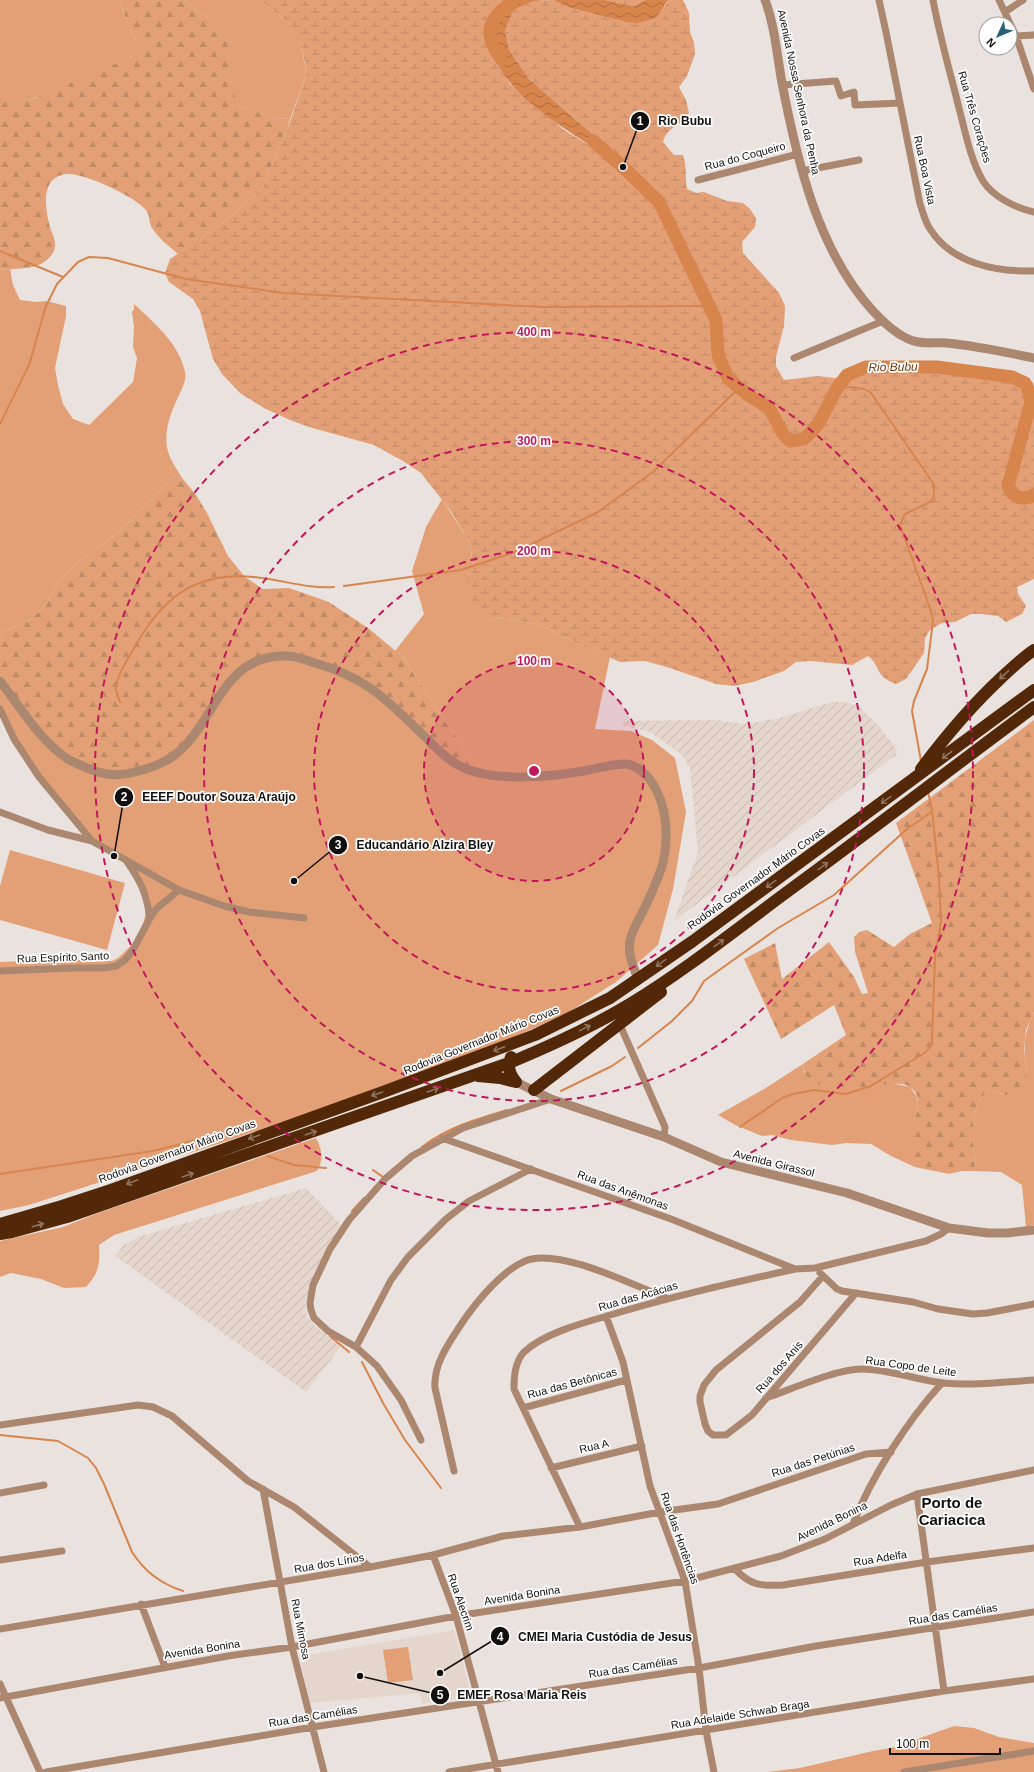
<svg xmlns="http://www.w3.org/2000/svg" width="1034" height="1772" font-family="Arial,sans-serif">
<style>
.built{fill:#e5d6cd}
.industrial{fill:url(#industrial-furrows)}
.grass{fill:#e3a076}
.forest{fill:url(#forest-firs)}
.wetland{fill:url(#wetland-marsh)}
.water{fill:url(#water-waves)}
.lines{fill:none;stroke-linecap:round;stroke-linejoin:round}
.stream{stroke:#d7844d;stroke-width:2}
.river{stroke:#d7844d;stroke-width:13}
.minor{stroke:#ac8770;stroke-width:7}
.tertiary{stroke:#ac8770;stroke-width:9}
.motorway{stroke:#522809;stroke-width:12}
.oneway{stroke:#8f735f}
.ring{fill:none;stroke:#c2185b;stroke-width:2;stroke-dasharray:7 5}
.labels{text-anchor:middle;stroke-width:3.5;stroke-linejoin:round;paint-order:stroke}
.street-label{font-size:11px;fill:#12100e;stroke:#fff}
.water-label{font-size:12px;font-style:italic;fill:#6e380f;stroke:#fff}
.district-label{font-size:15px;font-weight:bold;fill:#12100e;stroke:#fff}
.centre{fill:#c2185b;stroke:#fff;stroke-width:2}
.ring-label{font-size:12px;text-anchor:middle;font-weight:bold;fill:#c2185b;stroke:#fff;stroke-width:3.5;stroke-linejoin:round;paint-order:stroke}
.leader{fill:none;stroke:#12100e;stroke-width:1.5}
.callout-dot{fill:#12100e;stroke:#fff;stroke-width:1.5}
.mark-label{font-size:12px;text-anchor:middle;font-weight:bold;fill:#fff}
.callout-label{font-size:12px;text-anchor:middle;font-weight:bold;fill:#12100e;stroke:#fff;stroke-width:3.5;stroke-linejoin:round;paint-order:stroke}
</style>
<defs>
<pattern id="industrial-furrows" width="10" height="10" patternUnits="userSpaceOnUse"><rect width="10" height="10" fill="#e5d6cd"/><path d="M-1 1l2-2M0 10L10 0M9 11l2-2" fill="none" stroke="#c3b7af"/></pattern>
<pattern id="forest-firs" width="22" height="20" patternUnits="userSpaceOnUse"><rect width="22" height="20" fill="#e3a076"/><path d="M5 1l3.5 6h-7zM16 11l3.5 6h-7z" fill="#c28965"/></pattern>
<pattern id="wetland-marsh" width="20" height="14" patternUnits="userSpaceOnUse"><rect width="20" height="14" fill="#e3a076"/><path d="M1 5h8M5 5V1M11 12h8M15 12V8" fill="none" stroke="#c28965"/></pattern>
<pattern id="water-waves" width="16" height="10" patternUnits="userSpaceOnUse"><rect width="16" height="10" fill="#d7844d"/><path d="M0 5q4-4 8 0t8 0" fill="none" stroke="#ad6b3e"/></pattern>
</defs>
<rect width="100%" height="100%" fill="#eae2de"/>
<!-- built -->
<path class="built" d="M454,1630L470,1690L467,1697L422,1704L419,1693L310,1703L300,1659L308,1655Z"/>
<!-- industrial -->
<path class="industrial" d="M832,702H845L858,706L875,722L897,749L896,755L674,921L698,852L690,768L681,754L650,732L622,725L623,721L715,720L744,724L780,718Z
M306,1188L343,1227L312,1281L306,1301L305,1311L309,1319L315,1326L341,1346L306,1392L115,1256L124,1245L138,1237Z"/>
<!-- grass -->
<path class="grass" d="M0,0H119L133,36L140,46L138,50L127,60C94,72 34,106 0,103Z
M184,0H260L290,24L299,38L307,73L290,119L272,118L262,113L239,106L231,88L234,70L211,21Z
M10,269L13,285L20,300L36,302L47,301L66,306V316L55,368L58,385L63,404L73,419L89,425L133,382L137,358L133,347L134,327L132,312L134,309V304C154,323 179,343 185,372C187,379 182,389 179,395C170,414 161,437 170,457C173,464 178,471 182,478L177,474L120,531L76,564L59,582L47,602L38,612L27,622L0,633V270Z
M442,499L470,543L473,566L468,576L488,620L501,618L538,624L578,644L610,657L595,729L631,731L652,740L675,758L686,812L673,889L658,945L616,982L567,1013L510,1039L315,1111L221,1143L29,1205L0,1211V962L74,959L112,961L118,958L136,941L142,929L145,916V904L136,878L122,861L106,851L61,809L0,712V674L29,715L225,686L268,654L324,662L472,760L425,691L404,658L395,651L424,614L412,571L426,527Z
M10,850L125,883L107,950L0,920V886Z
M1034,1012V1225L1026,1227L1022,1185L1001,1172L975,1171C975,1144 965,1110 989,1089L1005,1095L1027,1075C1024,1048 1022,1038 1034,1012Z
M803,1064L804,1072L822,1085L869,1087L892,1083L910,1087L917,1097L918,1103L913,1136L915,1167L891,1156L871,1144L846,1143L832,1145L791,1140L772,1135L762,1136L735,1125L718,1115L764,1089Z
M316,1138C322,1149 324,1160 317,1171L114,1235L99,1245C100,1264 99,1273 86,1287L64,1288L41,1279L11,1273L0,1277V1241L63,1227L98,1213Z
M408,1647L413,1680L388,1683L383,1650Z
M954,1726L974,1728L999,1737L1034,1743V1772H767L800,1768L873,1751L902,1746L920,1738Z"/>
<!-- forest -->
<path class="forest" d="M119,0H184L211,21L226,39L231,51L234,70L232,88L239,106L263,113L272,118L290,119L287,130L262,189L224,222L178,254C169,246 159,239 152,228C148,222 151,215 145,209C134,196 83,172 66,174C40,177 45,209 50,227C52,234 56,240 55,247C54,255 44,264 36,266C25,269 12,269 0,270V103L15,102L35,98L131,57L140,46L133,36Z
M178,473L196,495L207,513L228,556L245,577L263,589L289,588L329,602L368,628L404,658L425,691L472,760L471,766L467,767L456,763L388,697L303,655L253,662L174,755L126,774L86,766L52,743L29,715L0,674V633L27,622L38,612L47,602L59,582L76,564L120,531Z
M1034,720V1012L1026,1030L1024,1049L1027,1075L1020,1091L1005,1095L989,1089C965,1110 975,1144 975,1171H962L949,1174L915,1167C912,1153 912,1138 914,1124C915,1115 920,1105 917,1096C909,1077 886,1085 870,1087C859,1088 817,1087 810,1081C805,1076 804,1070 803,1064L846,1035L834,1005L781,1039L744,959L775,943L782,979L829,942L854,977L862,994L868,993L855,952L854,937L859,932L867,930L894,947L910,934L932,923L896,823Z"/>
<!-- wetland -->
<path class="wetland" d="M260,0H511L506,2L495,59L510,84L564,130L600,152L606,153L607,147L529,79L509,50L505,30L508,20L512,13L519,7L535,1L553,0L571,8L626,22L665,6L668,0H683L689,13L690,32L694,43L695,54L687,76L679,87L686,100L689,113C681,127 668,125 663,142L674,155H683C687,167 685,178 687,189L696,193L704,192L727,201L743,203L750,209L756,218L755,227L742,242L743,253L779,293L785,306L784,326L776,357V366L784,380L818,376L844,379L861,370L867,364L872,363L883,365L893,363C928,368 984,359 1014,379C1021,383 1028,391 1034,398V579L1017,587L1018,594L1026,606L1022,614L1006,622L998,616L981,614H971L955,622L942,623L930,630L925,638L924,653L906,679L896,684C874,676 881,666 868,656L852,665L811,661L796,662L784,671L753,682L735,686L716,684L670,668L645,661L620,662L578,644L538,624L501,618L488,620L476,609L466,586L468,576L473,566L470,543L450,510L421,473L403,461L374,445L309,427L290,420L264,408L240,393L222,374L213,359L200,311L193,299L169,282L165,273L170,259L224,222L262,189L287,130L307,73L304,58L299,39L290,24Z
M605,0H645L634,6Z"/>
<!-- water -->
<path class="water" d="M511,0H550L535,1L519,7L512,13L505,30L509,50L529,79L607,147L606,153L600,152C562,126 477,81 494,24C496,15 502,5 511,0Z
M553,0H605L634,6L645,0H668L656,18L638,23L626,22L571,8Z"/>
<g class="lines">
<!-- stream -->
<path class="stream" d="M0,251L63,277
M837,388C846,387 864,386 871,393L933,483C934,490 935,495 932,501L905,514L900,525L931,611L933,621L927,669L914,701L912,711L921,761
M0,424L29,365L46,306L57,284L78,262L89,257L108,258L186,279L283,293L541,307L709,306
M344,586L461,570L515,552L598,512L654,471L739,388
M120,702C119,699 117,694 116,691C115,677 130,655 137,643C166,593 201,569 262,578C286,581 310,589 334,587
M638,1048L672,1021L692,1001L704,981L778,928L834,895L907,829L930,813L932,810
M561,1091L612,1066L625,1057
M740,1127L782,1098L793,1094L814,1090L846,1094L871,1086L926,1052L932,1044V1040L935,956L941,922L939,878L932,809L928,792
M422,1147C448,1127 477,1119 507,1110
M267,1156L294,1165L326,1168
M373,1170L383,1177
M0,1174L153,1151L222,1134L233,1135
M352,1211L364,1198
M330,1336L349,1352
M362,1362L383,1403L405,1440L441,1488
M0,1435L58,1441L88,1458L96,1468L104,1484L132,1552C144,1571 161,1584 183,1591"/>
<!-- river -->
<path class="river" d="M501,59C481,31 489,20 514,0
M593,141L623,167L659,202L716,320L718,355L728,378L748,395L769,408L783,434L790,441L804,439L812,431L819,423L837,388L847,375L866,367H937L1012,377L1025,383L1027,386L1031,402L1008,486C1012,498 1023,501 1034,495"/>
<!-- minor -->
<path class="minor" d="M879,0L886,32L920,204C923,212 925,222 930,229C952,264 997,272 1034,271
M933,0C940,38 951,75 960,112C966,135 971,161 983,181C993,197 1016,208 1034,212
M999,0L1016,36L1034,89
M1005,12L1023,0
M1016,36L1034,35
M782,85L836,81L841,96L854,92L855,105L900,103
M802,171L859,160
M698,180L798,154
M794,358L883,321
M0,709L14,739L39,777L92,841
M0,812L48,830L92,841L179,890L224,906L249,912L304,918
M126,860C141,882 146,892 150,918
M0,971L74,968H104L116,966L125,960L133,950L150,918L156,909L179,890
M620,1025L665,1127L664,1137
M442,1138L671,1219L795,1269
M820,1273L837,1289L842,1291L913,1302L938,1309L973,1314L987,1313L1034,1304
M822,1277L800,1302L716,1370L704,1385L700,1396V1402L705,1424L708,1431L713,1435H726L752,1415L856,1293
M606,1316L623,1362L650,1486L685,1581L699,1668L706,1731L714,1772
M356,1347L391,1280L408,1257L446,1219L469,1201L531,1169
M766,1398C792,1389 836,1369 862,1369C888,1369 917,1380 943,1383C973,1386 1004,1382 1034,1380
M523,1408L626,1380
M0,1425L138,1405L153,1407L172,1416L248,1481L294,1507L370,1567
M421,1440L401,1400L377,1366L356,1347L328,1331L314,1318L311,1310L310,1303L313,1285L330,1249L349,1220L385,1179L412,1156L463,1128L551,1099
M551,1468L642,1446
M454,1471L435,1388C433,1363 451,1340 464,1320C478,1300 502,1271 525,1261C558,1247 633,1285 666,1298
M263,1489L292,1647L324,1772
M0,1493L44,1485
M917,1494L944,1691
M853,1524C871,1477 908,1420 942,1383
M580,1527L514,1389C514,1376 515,1362 524,1352C543,1334 582,1323 607,1316C669,1297 732,1283 795,1269L815,1268L926,1241L941,1234L949,1228
M433,1555L456,1616L498,1772
M0,1560L62,1551
M735,1569C751,1586 761,1586 783,1585L927,1562L1034,1548
M141,1604L165,1667
M0,1629L370,1567L433,1555L503,1536L580,1527L660,1512L718,1504L866,1454L891,1452
M0,1684L40,1772
M0,1698L228,1656L292,1647L456,1616L685,1581L781,1556L825,1539L891,1505L917,1494L1034,1470
M46,1772L313,1727L699,1668L816,1646L1034,1612
M449,1772L944,1691L1034,1679
M904,1772L1034,1751"/>
<!-- tertiary -->
<path class="tertiary" d="M765,0C775,26 777,56 782,83C797,161 818,251 873,311C883,322 895,333 908,339C921,345 934,342 947,343C977,346 1005,352 1034,358
M0,681C21,708 40,741 69,760C75,763 81,765 87,768C104,775 117,777 135,772C147,769 162,764 172,757C216,726 220,654 286,656C296,656 306,660 315,663C365,677 386,699 422,734C436,747 450,764 469,770C501,781 550,777 583,771C596,769 614,763 627,764C637,766 645,773 651,781C667,804 669,837 663,863C659,877 652,892 646,905C641,916 632,929 630,941C627,954 635,969 638,980
M516,1082L551,1099L664,1137L721,1162L847,1193L949,1228L988,1233H1007L1034,1230"/>
<!-- motorway -->
<path class="motorway" d="M921,769C945,737 971,706 1001,678C1011,669 1022,658 1034,650
M511,1057C507,1066 510,1075 516,1082
M478,1076L500,1078L516,1082
M534,1090L661,992
M0,1224L62,1206L111,1190L383,1092L535,1035L610,998L693,941L1034,690
M0,1234L12,1232L67,1217L509,1063C550,1046 592,1027 630,1004C686,970 738,928 791,889C873,829 953,767 1034,707"/>
</g>
<!-- one-way arrows -->
<defs><path id="oneway-shaft" d="M-6 0H5M1.5-3L5.5 0L1.5 3" fill="none" stroke-width="1.6" stroke-linecap="round" stroke-linejoin="round"/></defs>
<g class="oneway">
<use href="#oneway-shaft" transform="translate(1004 675) rotate(137)"/>
<use href="#oneway-shaft" transform="translate(947 755) rotate(143)"/>
<use href="#oneway-shaft" transform="translate(886 800) rotate(144)"/>
<use href="#oneway-shaft" transform="translate(823 866) rotate(-36)"/>
<use href="#oneway-shaft" transform="translate(771 884) rotate(144)"/>
<use href="#oneway-shaft" transform="translate(719 943) rotate(-36)"/>
<use href="#oneway-shaft" transform="translate(661 963) rotate(144)"/>
<use href="#oneway-shaft" transform="translate(585 1028) rotate(-26)"/>
<use href="#oneway-shaft" transform="translate(499 1049) rotate(159)"/>
<use href="#oneway-shaft" transform="translate(433 1090) rotate(-20)"/>
<use href="#oneway-shaft" transform="translate(377 1094) rotate(161)"/>
<use href="#oneway-shaft" transform="translate(311 1133) rotate(-19)"/>
<use href="#oneway-shaft" transform="translate(254 1137) rotate(161)"/>
<use href="#oneway-shaft" transform="translate(188 1175) rotate(-19)"/>
<use href="#oneway-shaft" transform="translate(132 1182) rotate(160)"/>
<use href="#oneway-shaft" transform="translate(38 1225) rotate(-16)"/>
</g>
<!-- distance rings -->
<circle cx="534" cy="771" r="110" fill="#c2185b" fill-opacity=".12"/>
<g class="ring">
<circle cx="534" cy="771" r="110"/>
<circle cx="534" cy="771" r="220"/>
<circle cx="534" cy="771" r="330"/>
<circle cx="534" cy="771" r="439"/>
</g>
<g class="labels">
<!-- street labels -->
<g class="street-label">
<text transform="translate(799 92) rotate(78)" y="4">Avenida Nossa Senhora da Penha</text>
<text transform="translate(975 117) rotate(74)" y="4">Rua Três Corações</text>
<text transform="translate(745 156) rotate(-15)" y="4">Rua do Coqueiro</text>
<text transform="translate(925 170) rotate(78)" y="4">Rua Boa Vista</text>
<text transform="translate(756 878) rotate(-36)" y="4">Rodovia Governador Mário Covas</text>
<text transform="translate(63 957) rotate(-2)" y="4">Rua Espírito Santo</text>
<text transform="translate(481 1040) rotate(-22)" y="4">Rodovia Governador Mário Covas</text>
<text transform="translate(177 1151) rotate(-20)" y="4">Rodovia Governador Mário Covas</text>
<text transform="translate(774 1163) rotate(14)" y="4">Avenida Girassol</text>
<text transform="translate(623 1190) rotate(20)" y="4">Rua das Anêmonas</text>
<text transform="translate(638 1296) rotate(-16)" y="4">Rua das Acácias</text>
<text transform="translate(911 1366) rotate(8)" y="4">Rua Copo de Leite</text>
<text transform="translate(779 1367) rotate(-49)" y="4">Rua dos Anis</text>
<text transform="translate(572 1383) rotate(-15)" y="4">Rua das Betônicas</text>
<text transform="translate(594 1446) rotate(-13)" y="4">Rua A</text>
<text transform="translate(813 1460) rotate(-18)" y="4">Rua das Petúnias</text>
<text transform="translate(832 1521) rotate(-26)" y="4">Avenida Bonina</text>
<text transform="translate(680 1538) rotate(71)" y="4">Rua das Hortências</text>
<text transform="translate(880 1558) rotate(-9)" y="4">Rua Adelfa</text>
<text transform="translate(329 1563) rotate(-10)" y="4">Rua dos Lírios</text>
<text transform="translate(522 1595) rotate(-9)" y="4">Avenida Bonina</text>
<text transform="translate(461 1602) rotate(71)" y="4">Rua Alecrim</text>
<text transform="translate(953 1614) rotate(-9)" y="4">Rua das Camélias</text>
<text transform="translate(301 1629) rotate(79)" y="4">Rua Mimosa</text>
<text transform="translate(202 1649) rotate(-9)" y="4">Avenida Bonina</text>
<text transform="translate(633 1667) rotate(-9)" y="4">Rua das Camélias</text>
<text transform="translate(740 1714) rotate(-9)" y="4">Rua Adelaide Schwab Braga</text>
<text transform="translate(313 1716) rotate(-9)" y="4">Rua das Camélias</text>
</g>
<!-- water labels -->
<g class="water-label">
<text transform="translate(893 367) rotate(-1)" y="4">Rio Bubu</text>
</g>
<!-- district labels -->
<g class="district-label">
<text x="952" y="1508">Porto de<tspan x="952" dy="17">Cariacica</tspan></text>
</g>
</g>
<circle cx="534" cy="771" r="6" class="centre"/>
<g class="ring-label">
<text x="534" y="336">400 m</text>
<text x="534" y="445">300 m</text>
<text x="534" y="555">200 m</text>
<text x="534" y="665">100 m</text>
</g>
<!-- callouts -->
<path class="leader" d="M623 167L640 121M114 856L124 797M294 881L338 845M440 1673L500 1636M360 1676L440 1695"/>
<g class="callout-dot">
<circle cx="623" cy="167" r="4"/>
<circle cx="114" cy="856" r="4"/>
<circle cx="294" cy="881" r="4"/>
<circle cx="440" cy="1673" r="4"/>
<circle cx="360" cy="1676" r="4"/>
<circle cx="640" cy="121" r="10"/>
<circle cx="124" cy="797" r="10"/>
<circle cx="338" cy="845" r="10"/>
<circle cx="500" cy="1636" r="10"/>
<circle cx="440" cy="1695" r="10"/>
</g>
<g class="mark-label">
<text x="640" y="125">1</text>
<text x="124" y="801">2</text>
<text x="338" y="849">3</text>
<text x="500" y="1641">4</text>
<text x="440" y="1699">5</text>
</g>
<g class="callout-label">
<text x="685" y="125">Rio Bubu</text>
<text x="219" y="801">EEEF Doutor Souza Araújo</text>
<text x="425" y="849">Educandário Alzira Bley</text>
<text x="605" y="1641">CMEI Maria Custódia de Jesus</text>
<text x="522" y="1699">EMEF Rosa Maria Reis</text>
</g>
<!-- north arrow -->
<g transform="translate(998 36) rotate(226)"><circle r="19" fill="#ffffff" stroke="#a09f9f"/>
<path d="M0-3L7 15L0 10L-7 15Z" fill="#29607a"/>
<text y="-6" font-size="11" font-weight="bold" text-anchor="middle" fill="#12100e">N</text>
</g>
<!-- scale -->
<path d="M890 1748v6h110v-6" fill="none" stroke="#12100e" stroke-width="2"/>
<text x="896" y="1748" font-size="12" fill="#12100e" stroke="#ffffff" stroke-width="3" paint-order="stroke">100 m</text>
</svg>
